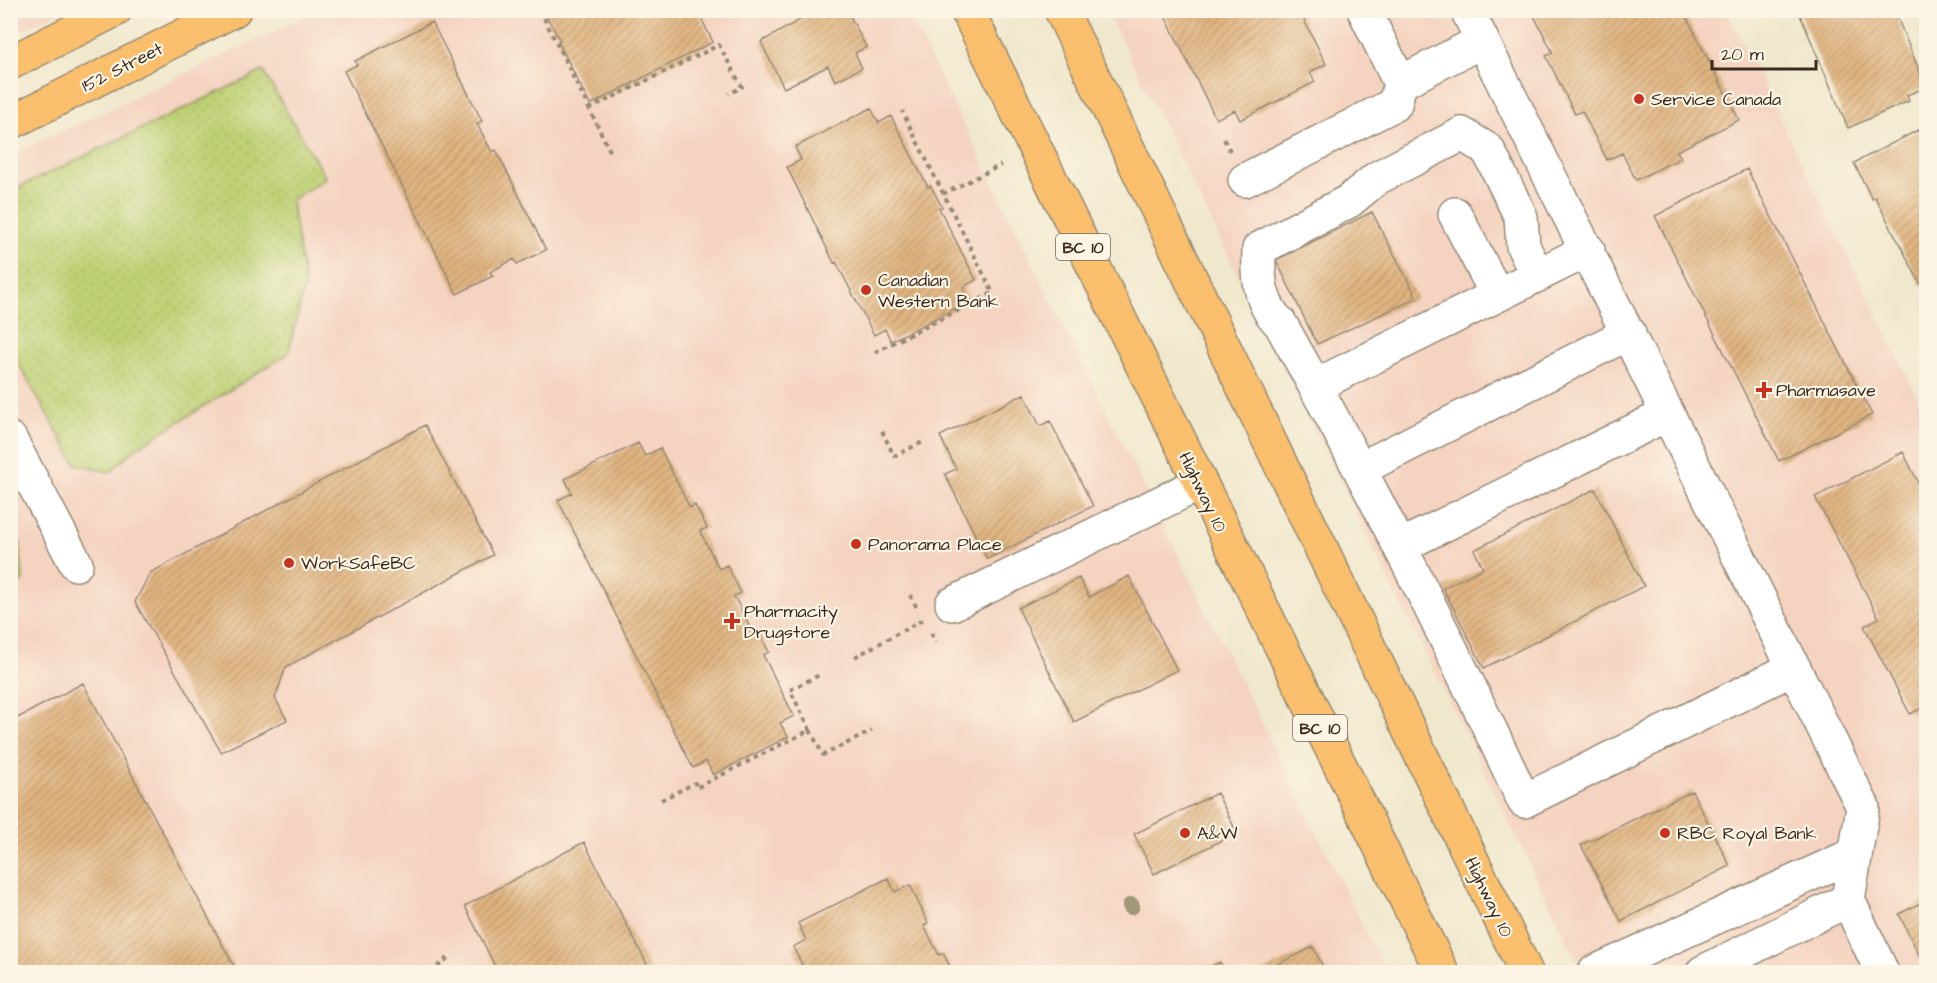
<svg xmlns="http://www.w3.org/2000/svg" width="1937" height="983" font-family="'Architects Daughter',sans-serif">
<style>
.built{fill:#f4d3c0}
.grass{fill:url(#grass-dots);stroke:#7c7d48;stroke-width:1.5}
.building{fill:url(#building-hatch)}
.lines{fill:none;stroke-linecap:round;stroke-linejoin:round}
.minor-casing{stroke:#968975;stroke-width:36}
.major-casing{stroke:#968975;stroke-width:36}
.highway-casing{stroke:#968975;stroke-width:36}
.path{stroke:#968975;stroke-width:4;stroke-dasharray:4.5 4.5;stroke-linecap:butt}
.minor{stroke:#fff;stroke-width:33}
.major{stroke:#f9bf6d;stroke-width:33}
.highway{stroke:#f9bf6d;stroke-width:33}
.tree{fill:#9f9778}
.poi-dot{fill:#c8321e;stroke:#fcf5e5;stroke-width:2}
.labels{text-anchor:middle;stroke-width:4.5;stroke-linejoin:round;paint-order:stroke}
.shield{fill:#fcf5e5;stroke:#75675a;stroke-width:1.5}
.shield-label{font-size:16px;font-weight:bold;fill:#3b2a1e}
.street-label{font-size:18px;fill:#3b2a1e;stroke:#fcf5e5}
.poi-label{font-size:18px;fill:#3b2a1e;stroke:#fcf5e5;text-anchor:start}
</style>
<defs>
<pattern id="grass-dots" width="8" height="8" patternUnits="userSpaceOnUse" patternTransform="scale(1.5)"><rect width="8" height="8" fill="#bed073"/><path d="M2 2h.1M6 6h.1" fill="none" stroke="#a4b363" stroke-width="1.8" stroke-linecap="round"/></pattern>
<pattern id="building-hatch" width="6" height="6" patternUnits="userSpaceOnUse" patternTransform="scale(1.5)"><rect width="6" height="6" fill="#e1b581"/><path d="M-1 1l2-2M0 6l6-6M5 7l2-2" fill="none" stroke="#b89369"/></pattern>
</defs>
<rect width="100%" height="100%" fill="#fcf5e5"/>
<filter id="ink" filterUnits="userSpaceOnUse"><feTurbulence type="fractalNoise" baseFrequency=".0167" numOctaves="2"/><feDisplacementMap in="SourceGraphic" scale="12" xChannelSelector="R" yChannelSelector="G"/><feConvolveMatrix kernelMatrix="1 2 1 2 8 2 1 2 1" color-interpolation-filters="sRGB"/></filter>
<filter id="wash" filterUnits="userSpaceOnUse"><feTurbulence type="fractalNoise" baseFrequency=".008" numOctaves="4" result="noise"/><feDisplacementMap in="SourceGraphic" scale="24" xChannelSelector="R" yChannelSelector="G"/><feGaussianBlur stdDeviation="1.35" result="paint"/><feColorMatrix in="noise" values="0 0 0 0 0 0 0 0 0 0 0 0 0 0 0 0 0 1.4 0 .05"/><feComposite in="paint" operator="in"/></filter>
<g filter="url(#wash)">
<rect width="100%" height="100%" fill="#f0e8cc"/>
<!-- built -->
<path class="built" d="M11,10H61V11L11,36Z
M318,11H907L1386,972H11L10,156Z
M1107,11H1727L1926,414V972H1583Z"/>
<!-- grass -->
<path class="grass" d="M263,71L326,178L291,200L305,284L288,354L135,449L110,472L76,464L11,351V191Z
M10,523L20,542L23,580L11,594Z"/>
<g id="blocks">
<!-- building -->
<path class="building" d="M543,10H697L713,42L590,105L558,41L560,40Z
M817,10H847L866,47L855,53L862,68L835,81L828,66L784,88L761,42Z
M1162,10H1299L1326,64L1310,72L1315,82L1240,120L1235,110L1216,119Z
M1531,10H1683L1739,120L1677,151L1681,158L1636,180L1622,153L1607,160L1582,111L1575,114L1546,56L1553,53Z
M1798,10H1894L1926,87L1907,95L1909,101L1848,128Z
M432,22L482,121L477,124L492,152L496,150L546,250L517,264L514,259L490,272L493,276L457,294L344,71L357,65L355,61Z
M871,108L879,123L891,116L928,187L931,186L942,207L939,208L976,280L963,287L970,301L891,341L885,329L874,335L836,262L834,263L787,167L801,160L795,147Z
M1918,130L1922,138L1926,135V281L1921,285L1875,197L1872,199L1854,163Z
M1747,169L1872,415L1779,461L1655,216Z
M1372,212L1417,298L1317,344L1276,260Z
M1024,394L1040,426L1050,421L1093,506L987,559L945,474L956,469L940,436Z
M425,425L493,555L286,667L275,698L287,720L221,752L135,602L150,573Z
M638,443L645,456L660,448L690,508L695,505L707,528L700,531L719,569L727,565L741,593L734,596L753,633L758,631L769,652L763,655L794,716L780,723L788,737L713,775L706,761L693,768L558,500L572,493L565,479Z
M1903,452L1926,498V706L1910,714L1864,626L1879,618L1815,497Z
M1595,489L1644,586L1484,668L1443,588L1483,568L1474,550Z
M1129,576L1177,670L1074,722L1018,608L1079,578L1089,597Z
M83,683L237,972H10V722Z
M1692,791L1730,866L1621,921L1581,845Z
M1217,793L1237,833L1154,874L1134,834Z
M584,842L651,972H498L465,906Z
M888,878L895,892L910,885L928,923L924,926L939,955L943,953L953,972H806L793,947L806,940L798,923Z
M1926,900V959L1922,961L1899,914Z
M1313,947L1326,972H1262Z
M1220,962L1225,972H1200Z"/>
</g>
</g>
<g filter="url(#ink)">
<use href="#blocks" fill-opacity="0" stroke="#968975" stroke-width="1.5"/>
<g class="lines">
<defs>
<path id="minor" d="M1364,10L1400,83L1482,41
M1467,10L1863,807L1848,900L1882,972
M1245,180L1395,104L1400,83
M1455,214L1497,295
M1537,275L1523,246L1521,217L1488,150L1462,134L1377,178L1349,201L1259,249C1258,276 1259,304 1280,323C1368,479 1448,639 1524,801L1794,668
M1315,386L1588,250
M10,439L76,564
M1360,469L1629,333
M1401,546L1668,414
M952,604L1199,484
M1595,972L1855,854
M1703,972L1848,900"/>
<path id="major" d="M10,63L115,10
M10,123L234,10"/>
<path id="highway" d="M967,10L1442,972
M1061,10L1526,972"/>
</defs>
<!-- minor casing -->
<use href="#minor" class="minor-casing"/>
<!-- major casing -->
<use href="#major" class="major-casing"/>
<!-- highway casing -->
<use href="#highway" class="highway-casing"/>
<!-- path -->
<path class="path" d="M540,10L612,155
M589,109L719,45L742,87L729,94
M1224,139L1230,151
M943,194L1001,165
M875,352L993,293L902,111
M882,431L894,456L923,442
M910,595L917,608
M931,633L936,642
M855,657L922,620
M810,730L790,690L821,674
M661,800L695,783L696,788L810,730L823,755L872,731
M430,972L448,958"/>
<!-- minor -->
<use href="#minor" class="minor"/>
<!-- major -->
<use href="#major" class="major"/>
<!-- highway -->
<use href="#highway" class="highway"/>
</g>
<!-- trees -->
<circle class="tree" cx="1131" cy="906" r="9"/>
</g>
<!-- markers -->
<g class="poi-dot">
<circle cx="1639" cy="99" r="6"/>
<circle cx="866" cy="290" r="6"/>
<path d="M1761 381h6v6h6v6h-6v6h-6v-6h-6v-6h6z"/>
<circle cx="856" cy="544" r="6"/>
<circle cx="289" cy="563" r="6"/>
<path d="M729 612h6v6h6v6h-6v6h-6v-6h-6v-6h6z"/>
<circle cx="1185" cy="833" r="6"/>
<circle cx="1665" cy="833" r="6"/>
</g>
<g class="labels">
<!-- shield labels -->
<g class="shield">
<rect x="1056" y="234" width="54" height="26" rx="4.5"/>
<rect x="1293" y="715" width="54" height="26" rx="4.5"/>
</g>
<g class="shield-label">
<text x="1083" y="253">BC 10</text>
<text x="1320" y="734">BC 10</text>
</g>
<!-- street labels -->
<g class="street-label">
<text transform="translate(122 67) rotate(-27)" y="6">152 Street</text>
<text transform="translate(1203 492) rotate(64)" y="6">Highway 10</text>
<text transform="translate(1489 897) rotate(64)" y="6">Highway 10</text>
</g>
<!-- poi labels -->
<g class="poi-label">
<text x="1651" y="105">Service Canada</text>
<text x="878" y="286">Canadian<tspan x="878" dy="21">Western Bank</tspan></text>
<text x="1776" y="396">Pharmasave</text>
<text x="868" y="550">Panorama Place</text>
<text x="301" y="569">WorkSafeBC</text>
<text x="744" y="617">Pharmacity<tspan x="744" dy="21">Drugstore</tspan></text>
<text x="1197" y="839">A&amp;W</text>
<text x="1677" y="839">RBC Royal Bank</text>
</g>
</g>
<!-- margin -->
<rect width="1937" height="983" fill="none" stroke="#fcf5e5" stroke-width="36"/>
<!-- scale -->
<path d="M1712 60v9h104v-9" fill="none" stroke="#3b2a1e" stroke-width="3"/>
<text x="1721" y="60" font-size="18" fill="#3b2a1e" stroke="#fcf5e5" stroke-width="4.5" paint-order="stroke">20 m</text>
</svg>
